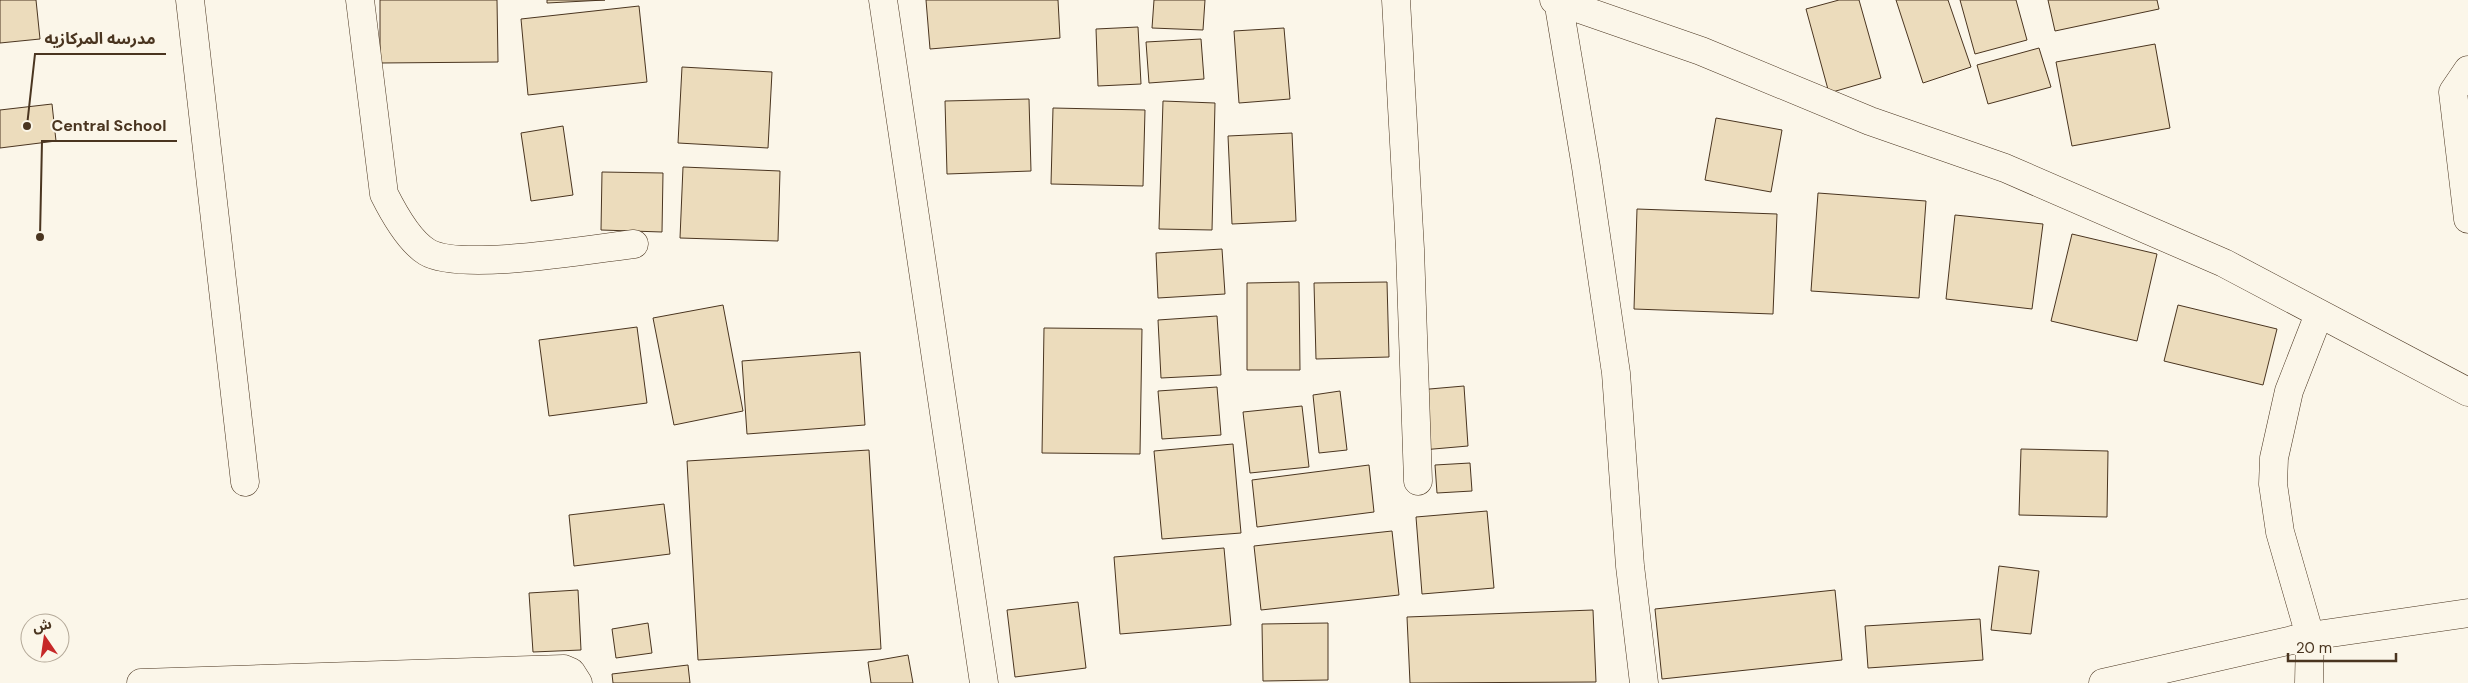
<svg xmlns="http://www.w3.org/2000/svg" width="2468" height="683" font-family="'DM Sans','Noto Sans Arabic',sans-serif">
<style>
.building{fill:#ecdcbc;stroke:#4a3520}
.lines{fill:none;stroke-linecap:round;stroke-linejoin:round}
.street-casing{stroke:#4a3520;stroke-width:29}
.street{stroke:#fbf6e9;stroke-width:28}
.leader{fill:none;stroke:#4a3520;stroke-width:2}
.callout-dot{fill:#4a3520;stroke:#fbf6e9;stroke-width:2}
.callout-label{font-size:16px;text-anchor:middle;font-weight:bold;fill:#4a3520;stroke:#fbf6e9;stroke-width:4;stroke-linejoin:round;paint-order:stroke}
</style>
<rect width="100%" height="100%" fill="#fbf6e9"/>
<!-- building -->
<path class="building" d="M0,0H36L40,39L0,43Z
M380,0H497L498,62L380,63Z
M547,0H605L547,3Z
M926,0H1058L1060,38L930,49Z
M1154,0H1205L1203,30L1152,28Z
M1839,0H1859L1881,78L1829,93L1806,9Z
M1896,0H1948L1971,67L1923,83Z
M1960,0H2016L2027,40L1975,54Z
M2048,0H2157L2159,9L2055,31Z
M639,6L647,82L528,95L521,19Z
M1138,27L1141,84L1098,86L1096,29Z
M1284,28L1290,99L1239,103L1234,31Z
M1201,39L1204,79L1149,83L1146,42Z
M2155,44L2170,128L2072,146L2056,62Z
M2039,48L2051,87L1988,104L1977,65Z
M682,67L772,72L768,148L678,143Z
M1029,99L1031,171L947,174L945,101Z
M1163,101L1215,103L1212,230L1159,229Z
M52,104L56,141L0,148V110Z
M1053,108L1145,110L1143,186L1051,184Z
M1716,118L1782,130L1771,192L1705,180Z
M563,126L573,195L531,201L521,133Z
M1292,133L1296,221L1232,224L1228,136Z
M683,167L780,171L778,241L680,238Z
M602,172L663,173L662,232L601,230Z
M1818,193L1926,201L1919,298L1811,291Z
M1637,209L1777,214L1773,314L1634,309Z
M1955,215L2043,224L2032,309L1946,299Z
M2072,234L2157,254L2137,341L2051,321Z
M1222,249L1225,294L1158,298L1156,253Z
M1299,282L1300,370H1247V283Z
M1387,282L1389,357L1316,359L1314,283Z
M723,305L743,411L674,425L653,318Z
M2178,305L2277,329L2263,385L2164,361Z
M1217,316L1221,375L1161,378L1158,320Z
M637,327L647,403L549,416L539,340Z
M1044,328L1142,329L1140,454L1042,453Z
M860,352L865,425L747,434L742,361Z
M1464,386L1468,446L1422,450L1418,390Z
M1217,387L1221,435L1162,439L1158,391Z
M1340,391L1347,450L1319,453L1313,395Z
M1302,406L1309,467L1250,473L1243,412Z
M1233,444L1241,533L1162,539L1154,451Z
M2021,449L2108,451L2107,517L2019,515Z
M869,450L881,649L698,660L687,461Z
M1470,463L1472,491L1437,493L1435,465Z
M1369,465L1374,512L1257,527L1252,480Z
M664,504L670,554L574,566L569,515Z
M1487,511L1494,588L1422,594L1416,517Z
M1392,531L1399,595L1261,610L1254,546Z
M1224,548L1231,625L1120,634L1114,557Z
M1999,566L2039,571L2031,634L1991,630Z
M578,590L581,650L533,652L529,593Z
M1835,590L1842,660L1662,679L1655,609Z
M1078,602L1086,668L1015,677L1007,610Z
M1593,610L1596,682L1410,683L1407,617Z
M1980,619L1983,660L1868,668L1865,626Z
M648,623L652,653L616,658L612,629Z
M1328,623V680L1263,681L1262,624Z
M908,655L913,683H871L868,662Z
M688,665L690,683H613L612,674Z"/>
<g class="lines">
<defs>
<path id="street" d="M190,0L245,482
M360,0L384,194C393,212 409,241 427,252C460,272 592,249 634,244
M883,0L984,683
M1396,0L1410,249L1418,481
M1554,0L1701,51L1870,121L2005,168L2224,263L2468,392
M1558,0L1586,167L1616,373L1630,566L1644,683
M2468,70L2453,92L2468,219
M141,683L564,669L571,672L578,683
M2103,683L2310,636L2468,613
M2309,683L2310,636L2280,532L2273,484L2274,458L2289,391L2319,314"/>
</defs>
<!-- street casing -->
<use href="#street" class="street-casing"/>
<!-- street -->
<use href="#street" class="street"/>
</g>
<!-- callouts -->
<path class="leader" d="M27 126L35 54H166M40 237L42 141H177"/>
<g class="callout-dot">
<circle cx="27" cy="126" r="5"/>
<circle cx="40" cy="237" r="5"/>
</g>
<g class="callout-label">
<text x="100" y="44">مدرسه المركازيه</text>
<text x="109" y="131">Central School</text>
</g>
<!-- north arrow -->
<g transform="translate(45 638) rotate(347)"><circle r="24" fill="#fbf6e9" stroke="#b4a999"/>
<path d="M0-4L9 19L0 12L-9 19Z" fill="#c62828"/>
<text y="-8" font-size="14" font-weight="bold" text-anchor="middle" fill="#4a3520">ش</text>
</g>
<!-- scale -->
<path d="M2288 653v8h108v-8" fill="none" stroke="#4a3520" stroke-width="2.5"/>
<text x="2296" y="653" font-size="15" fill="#4a3520" stroke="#fbf6e9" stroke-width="4" paint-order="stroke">20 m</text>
</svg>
